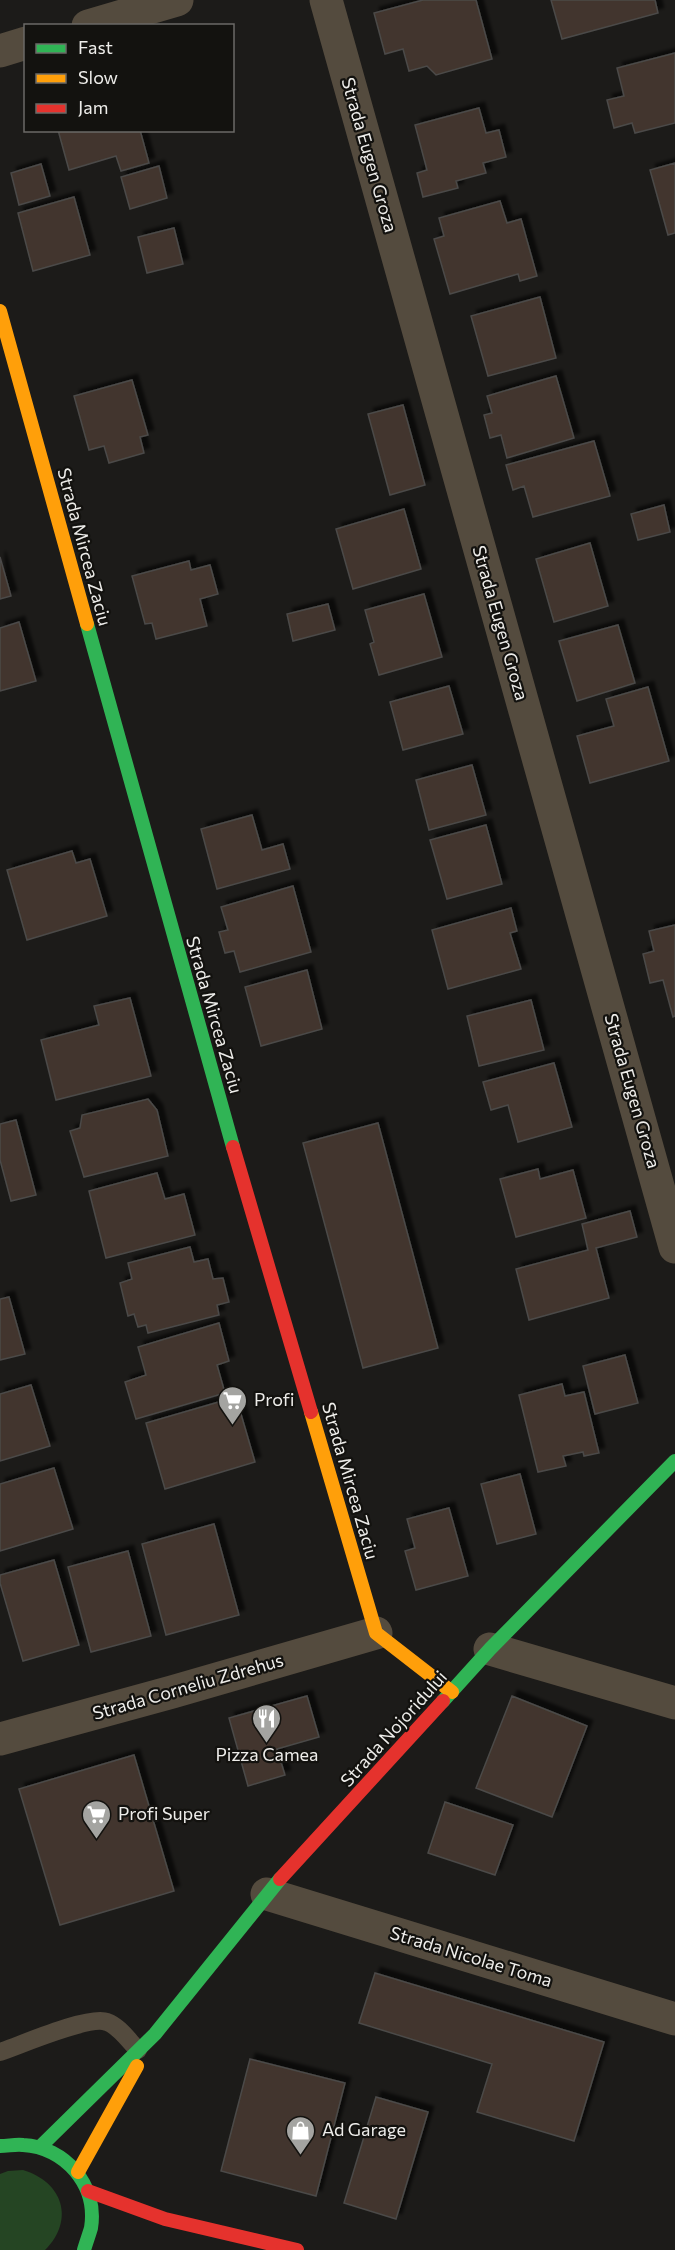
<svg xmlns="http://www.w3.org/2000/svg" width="675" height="2250" font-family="Commissioner,sans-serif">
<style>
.green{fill:#254523}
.building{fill:#42362d;stroke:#4b4a48;stroke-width:1.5;filter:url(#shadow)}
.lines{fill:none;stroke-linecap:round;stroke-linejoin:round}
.lane{stroke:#544b3e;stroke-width:18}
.street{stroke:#544b3e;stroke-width:33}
.fast{stroke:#30b455;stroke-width:14}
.slow{stroke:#ff9f0a;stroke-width:14}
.jam{stroke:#e5322d;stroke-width:14}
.labels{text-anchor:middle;stroke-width:4.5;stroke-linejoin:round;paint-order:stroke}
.street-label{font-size:18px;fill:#eeedea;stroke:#13120f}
.poi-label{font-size:18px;fill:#eeedea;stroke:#13120f;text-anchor:start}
</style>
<defs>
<filter id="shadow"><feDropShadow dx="5.5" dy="-5.5" stdDeviation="1.5" flood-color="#0009"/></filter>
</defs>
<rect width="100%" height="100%" fill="#1c1b19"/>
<!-- green -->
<path class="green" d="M23,2170C63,2182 75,2220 45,2250H0V2174L8,2171Z"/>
<!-- building -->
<path class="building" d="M423,0H476L492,59L436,75L427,66L409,71L403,49L385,54L374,13Z
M551,0H655L658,13L562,39Z
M675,53V123L635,133L632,123L614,128L607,100L624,96L617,68Z
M479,108L486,133L499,130L506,157L483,163L486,173L456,181L458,188L423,197L417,173L427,170L415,125Z
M58,130H140L149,163L121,171L116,156L69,170Z
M675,163V233L668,235L650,170Z
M41,164L50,196L19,205L11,173Z
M159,166L167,198L130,209L121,177Z
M74,197L90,255L33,271L18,213Z
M500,201L507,223L521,219L537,276L520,281L518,274L450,294L434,239L444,236L439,218Z
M174,228L183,264L147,273L138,237Z
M540,297L556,358L488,376L471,316Z
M556,376L574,438L507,458L501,435L490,438L484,415L492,413L487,396Z
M132,380L148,435L140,437L144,453L109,463L104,446L89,450L74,396Z
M403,405L425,485L390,495L368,414Z
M594,441L610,496L533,517L524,486L513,490L506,465Z
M664,505L670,532L638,540L631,514Z
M404,509L421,569L353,589L336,529Z
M590,543L608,606L554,622L536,559Z
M0,557L11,596L0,599Z
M189,561L191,570L210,565L218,594L200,599L207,626L156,639L152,623L145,624L132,576Z
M424,594L442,657L379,675L370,644L374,642L365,610Z
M328,604L335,630L293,641L287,614Z
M19,622L36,681L0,691V628Z
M618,625L635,683L577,701L559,641Z
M449,686L463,734L403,750L390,702Z
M648,687L669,761L590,783L577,736L614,726L606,699Z
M472,765L486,815L429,830L416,780Z
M252,815L262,850L283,844L290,869L217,889L201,829Z
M486,825L502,884L447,899L430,840Z
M72,851L76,863L90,859L107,916L27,940L7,870Z
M293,886L311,952L240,972L234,951L225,953L219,932L228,930L221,907Z
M511,908L517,931L510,933L521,969L448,989L432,930Z
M675,925V1016L673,1017L663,980L650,983L643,954L654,951L649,931Z
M307,970L322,1029L261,1046L245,987Z
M130,998L151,1076L56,1100L41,1040L99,1025L94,1006Z
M531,1000L544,1050L479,1066L467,1016Z
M554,1063L572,1127L518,1142L508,1105L491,1110L483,1082Z
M148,1099L157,1110L168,1156L84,1177L70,1131L80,1128L82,1115Z
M16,1120L36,1195L11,1201L0,1160V1124Z
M378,1123L438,1348L363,1368L303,1143Z
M538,1169L540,1179L573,1170L586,1218L516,1237L500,1179Z
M157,1173L165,1199L184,1194L195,1235L106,1258L89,1191Z
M630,1211L637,1237L596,1248L609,1298L529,1320L516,1269L588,1250L582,1224Z
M190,1247L194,1262L208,1259L213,1279L223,1278L229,1302L217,1305L219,1315L148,1333L146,1325L138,1327L134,1314L128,1316L120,1283L132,1279L128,1263Z
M9,1297L25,1354L0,1360V1299Z
M219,1323L229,1361L217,1365L225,1393L136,1419L125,1382L146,1375L138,1347Z
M625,1355L638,1403L595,1414L583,1366Z
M562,1384L565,1396L584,1392L599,1453L584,1456L583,1452L563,1456L566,1466L538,1472L519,1395Z
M31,1385L50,1446L0,1461V1394Z
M236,1397L255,1462L165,1489L146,1423Z
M54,1468L73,1529L0,1551V1484Z
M520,1474L536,1534L497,1544L481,1484Z
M449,1508L468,1576L416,1590L405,1551L415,1548L407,1519Z
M214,1524L239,1615L166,1635L142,1544Z
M128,1551L151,1636L91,1652L68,1567Z
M54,1560L79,1645L23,1661L0,1583V1575Z
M307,1696L319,1737L277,1749L285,1775L248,1786L229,1718Z
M512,1696L587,1726L552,1817L476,1788Z
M134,1755L174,1891L60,1925L19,1789Z
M445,1802L513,1825L495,1875L428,1853Z
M375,1973L604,2042L574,2141L477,2112L492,2064L359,2023Z
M250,2059L345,2083L316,2196L221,2171Z
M376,2097L428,2112L396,2219L344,2203Z"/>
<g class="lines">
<!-- lane -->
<path class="lane" d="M0,2052C21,2045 89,2015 107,2022C119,2026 129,2041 138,2050"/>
<!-- street -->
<path class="street" d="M326,0L675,1247
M88,26L177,0
M0,51L26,43
M490,1649L675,1703
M0,1739L172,1692L376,1633
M267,1894L675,2019"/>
<!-- fast -->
<path class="fast" d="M87,624L233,1147
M443,1701L490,1649L675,1461
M0,2146C8,2146 16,2144 23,2145C65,2147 98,2185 91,2228C89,2235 86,2243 84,2250
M41,2146L155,2034L280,1879"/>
<!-- slow -->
<path class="slow" d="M0,311L87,624
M311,1412L376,1633L452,1692
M78,2172L137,2066"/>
<!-- jam -->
<path class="jam" d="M233,1147L311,1412
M280,1879L443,1701
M88,2191L165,2219L297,2250"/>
</g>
<!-- icons -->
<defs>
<symbol id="supermarket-pin" viewBox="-11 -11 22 30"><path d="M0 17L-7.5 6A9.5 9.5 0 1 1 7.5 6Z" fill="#a4a4a1" stroke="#13120f"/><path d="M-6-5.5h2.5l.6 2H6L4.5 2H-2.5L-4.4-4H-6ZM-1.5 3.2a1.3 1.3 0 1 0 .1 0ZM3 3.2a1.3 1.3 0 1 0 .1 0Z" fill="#fff"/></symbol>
<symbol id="restaurant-pin" viewBox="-11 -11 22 30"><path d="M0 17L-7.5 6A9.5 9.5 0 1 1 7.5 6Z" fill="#a4a4a1" stroke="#13120f"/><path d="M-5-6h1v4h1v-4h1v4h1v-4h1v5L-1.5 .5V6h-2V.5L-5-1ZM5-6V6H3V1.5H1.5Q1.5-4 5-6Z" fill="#fff"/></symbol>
<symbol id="shop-pin" viewBox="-11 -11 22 30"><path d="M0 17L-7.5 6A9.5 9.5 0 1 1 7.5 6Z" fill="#a4a4a1" stroke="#13120f"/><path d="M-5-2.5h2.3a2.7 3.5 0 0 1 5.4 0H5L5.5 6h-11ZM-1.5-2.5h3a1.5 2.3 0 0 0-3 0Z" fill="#fff"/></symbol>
</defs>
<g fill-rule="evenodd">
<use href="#supermarket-pin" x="216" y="1384" width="33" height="45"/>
<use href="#restaurant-pin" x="250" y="1702" width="33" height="45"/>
<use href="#supermarket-pin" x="80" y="1798" width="33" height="45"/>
<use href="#shop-pin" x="284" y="2114" width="33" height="45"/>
</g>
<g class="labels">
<!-- street labels -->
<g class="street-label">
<text transform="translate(369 155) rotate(74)" y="6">Strada Eugen Groza</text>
<text transform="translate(84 547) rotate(75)" y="6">Strada Mircea Zaciu</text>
<text transform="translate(500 623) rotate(74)" y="6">Strada Eugen Groza</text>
<text transform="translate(214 1015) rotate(74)" y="6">Strada Mircea Zaciu</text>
<text transform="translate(632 1091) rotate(74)" y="6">Strada Eugen Groza</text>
<text transform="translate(350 1481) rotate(74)" y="6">Strada Mircea Zaciu</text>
<text transform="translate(188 1687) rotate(-16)" y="6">Strada Corneliu Zdrehus</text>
<text transform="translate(394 1729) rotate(-48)" y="6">Strada Nojoridului</text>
<text transform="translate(471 1957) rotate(17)" y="6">Strada Nicolae Toma</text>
</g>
<!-- poi labels -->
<g class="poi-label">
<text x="254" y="1406">Profi</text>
<text x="267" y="1761" text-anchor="middle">Pizza Camea</text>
<text x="118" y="1820">Profi Super</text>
<text x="322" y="2136">Ad Garage</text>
</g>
</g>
<!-- legend -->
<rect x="24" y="24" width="210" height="108" fill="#13120f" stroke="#6b6a67" stroke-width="1.5"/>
<rect x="36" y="44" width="30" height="9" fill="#30b455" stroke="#6b6a67" stroke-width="1.5"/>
<text x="78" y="54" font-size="18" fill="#eeedea">Fast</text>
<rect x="36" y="74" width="30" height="9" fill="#ff9f0a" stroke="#6b6a67" stroke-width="1.5"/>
<text x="78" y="84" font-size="18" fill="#eeedea">Slow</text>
<rect x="36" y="104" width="30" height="9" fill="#e5322d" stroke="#6b6a67" stroke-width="1.5"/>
<text x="78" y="114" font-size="18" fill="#eeedea">Jam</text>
</svg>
